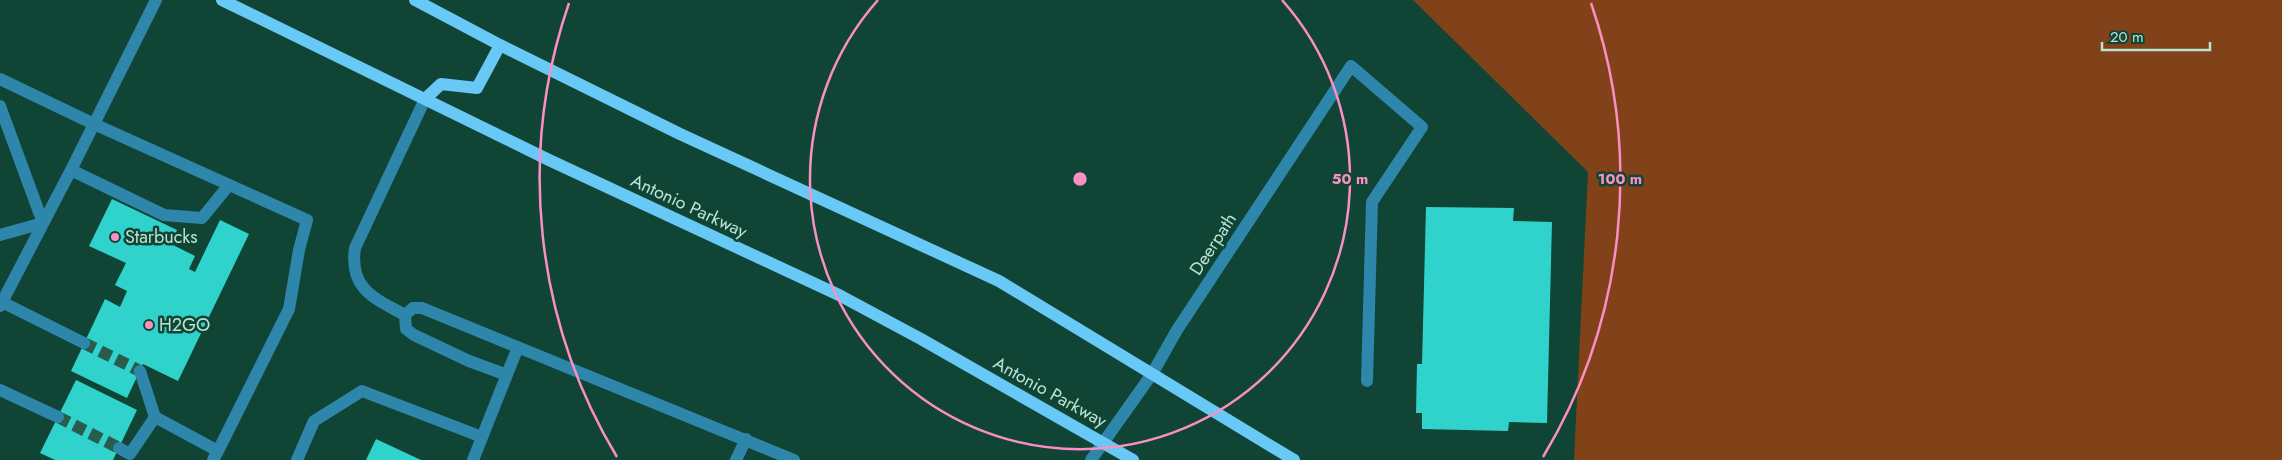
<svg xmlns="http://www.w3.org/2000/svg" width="2282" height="460" font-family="Jost,sans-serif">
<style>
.green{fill:#814219}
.building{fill:#30d3cc}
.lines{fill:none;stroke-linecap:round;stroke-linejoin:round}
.minor-tunnel{stroke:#295c4d;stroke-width:12;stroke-dasharray:12 6;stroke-linecap:butt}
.minor{stroke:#2f86ab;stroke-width:12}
.major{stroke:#68c9f6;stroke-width:12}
.ring{fill:none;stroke:#fb8fc4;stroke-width:2.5}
.poi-dot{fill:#fb8fc4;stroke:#104435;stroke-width:2}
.labels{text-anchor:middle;stroke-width:5;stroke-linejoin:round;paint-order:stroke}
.street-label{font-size:18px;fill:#b9e4d4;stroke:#104435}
.poi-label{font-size:18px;fill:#b9e4d4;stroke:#104435;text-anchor:start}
.centre{fill:#fb8fc4;stroke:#104435;stroke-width:2.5}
.ring-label{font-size:15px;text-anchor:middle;font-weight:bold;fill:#fb8fc4;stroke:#104435;stroke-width:5;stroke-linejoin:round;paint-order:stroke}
</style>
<rect width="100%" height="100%" fill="#104435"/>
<!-- green -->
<path class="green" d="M1413,0H2282V460H1574L1588,172Z"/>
<!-- building -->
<path class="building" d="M112,199L177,230L171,244L195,256L189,269L195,272L220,220L249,234L178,381L143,364L127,398L71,371L105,299L120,307L127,291L115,285L126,263L89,246Z
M1426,207L1514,208L1513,221L1552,222L1547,423L1509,422L1508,431L1422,429V413H1416L1417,364H1422Z
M76,380L137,410L113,460H55L40,453Z
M376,439L421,460H366Z"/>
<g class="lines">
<!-- minor-tunnel -->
<path class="minor-tunnel" d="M84,343L140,371
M58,417L119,448"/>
<!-- minor -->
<path class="minor" d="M0,79L94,124L307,220L299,250L289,309L218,451
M0,106L43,223L0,235
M71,170L164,215L202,218L229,185
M2,302L84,343
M0,306L71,170L156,0
M405,315L413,308H422L794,460
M405,315C374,298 349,289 355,248L425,99
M405,315L406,329L414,335L469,361L507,375
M140,371L155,417
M0,390L58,417
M119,448L130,454L155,417L218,451L213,460
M297,460L314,421L362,391L482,437
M473,460L518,347
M736,460L746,439
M1091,460L1152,374L1177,330L1351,66L1422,127L1372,202L1367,381"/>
<!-- major -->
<path class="major" d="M222,0L549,160L839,295L921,339L1133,460
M415,0L500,45L680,134L999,281L1294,460
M425,99L441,84L477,88L500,45"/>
</g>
<!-- distance rings -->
<g class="ring">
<path d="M1282 0A270 270 0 1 1 878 0"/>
<path d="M617 457A540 540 0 0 1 569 3M1591 3A540 540 0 0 1 1543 457"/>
</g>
<!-- markers -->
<g class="poi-dot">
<circle cx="115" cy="237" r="5"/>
<circle cx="149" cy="325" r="5"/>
</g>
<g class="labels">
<!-- street labels -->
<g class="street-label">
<text transform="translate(689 206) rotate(25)" y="6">Antonio Parkway</text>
<text transform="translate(1213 244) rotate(-57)" y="6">Deerpath</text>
<text transform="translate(1050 392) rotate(29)" y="6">Antonio Parkway</text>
</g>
<!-- poi labels -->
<g class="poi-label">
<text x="125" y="243">Starbucks</text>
<text x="159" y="331">H2GO</text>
</g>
</g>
<circle cx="1080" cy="179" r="8" class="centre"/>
<g class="ring-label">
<text x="1350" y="184">50 m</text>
<text x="1620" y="184">100 m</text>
</g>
<!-- scale -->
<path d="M2102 42v8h108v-8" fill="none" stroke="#b9e4d4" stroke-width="2.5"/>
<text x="2110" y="42" font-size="15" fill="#b9e4d4" stroke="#104435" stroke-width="4" paint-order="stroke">20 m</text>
</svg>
